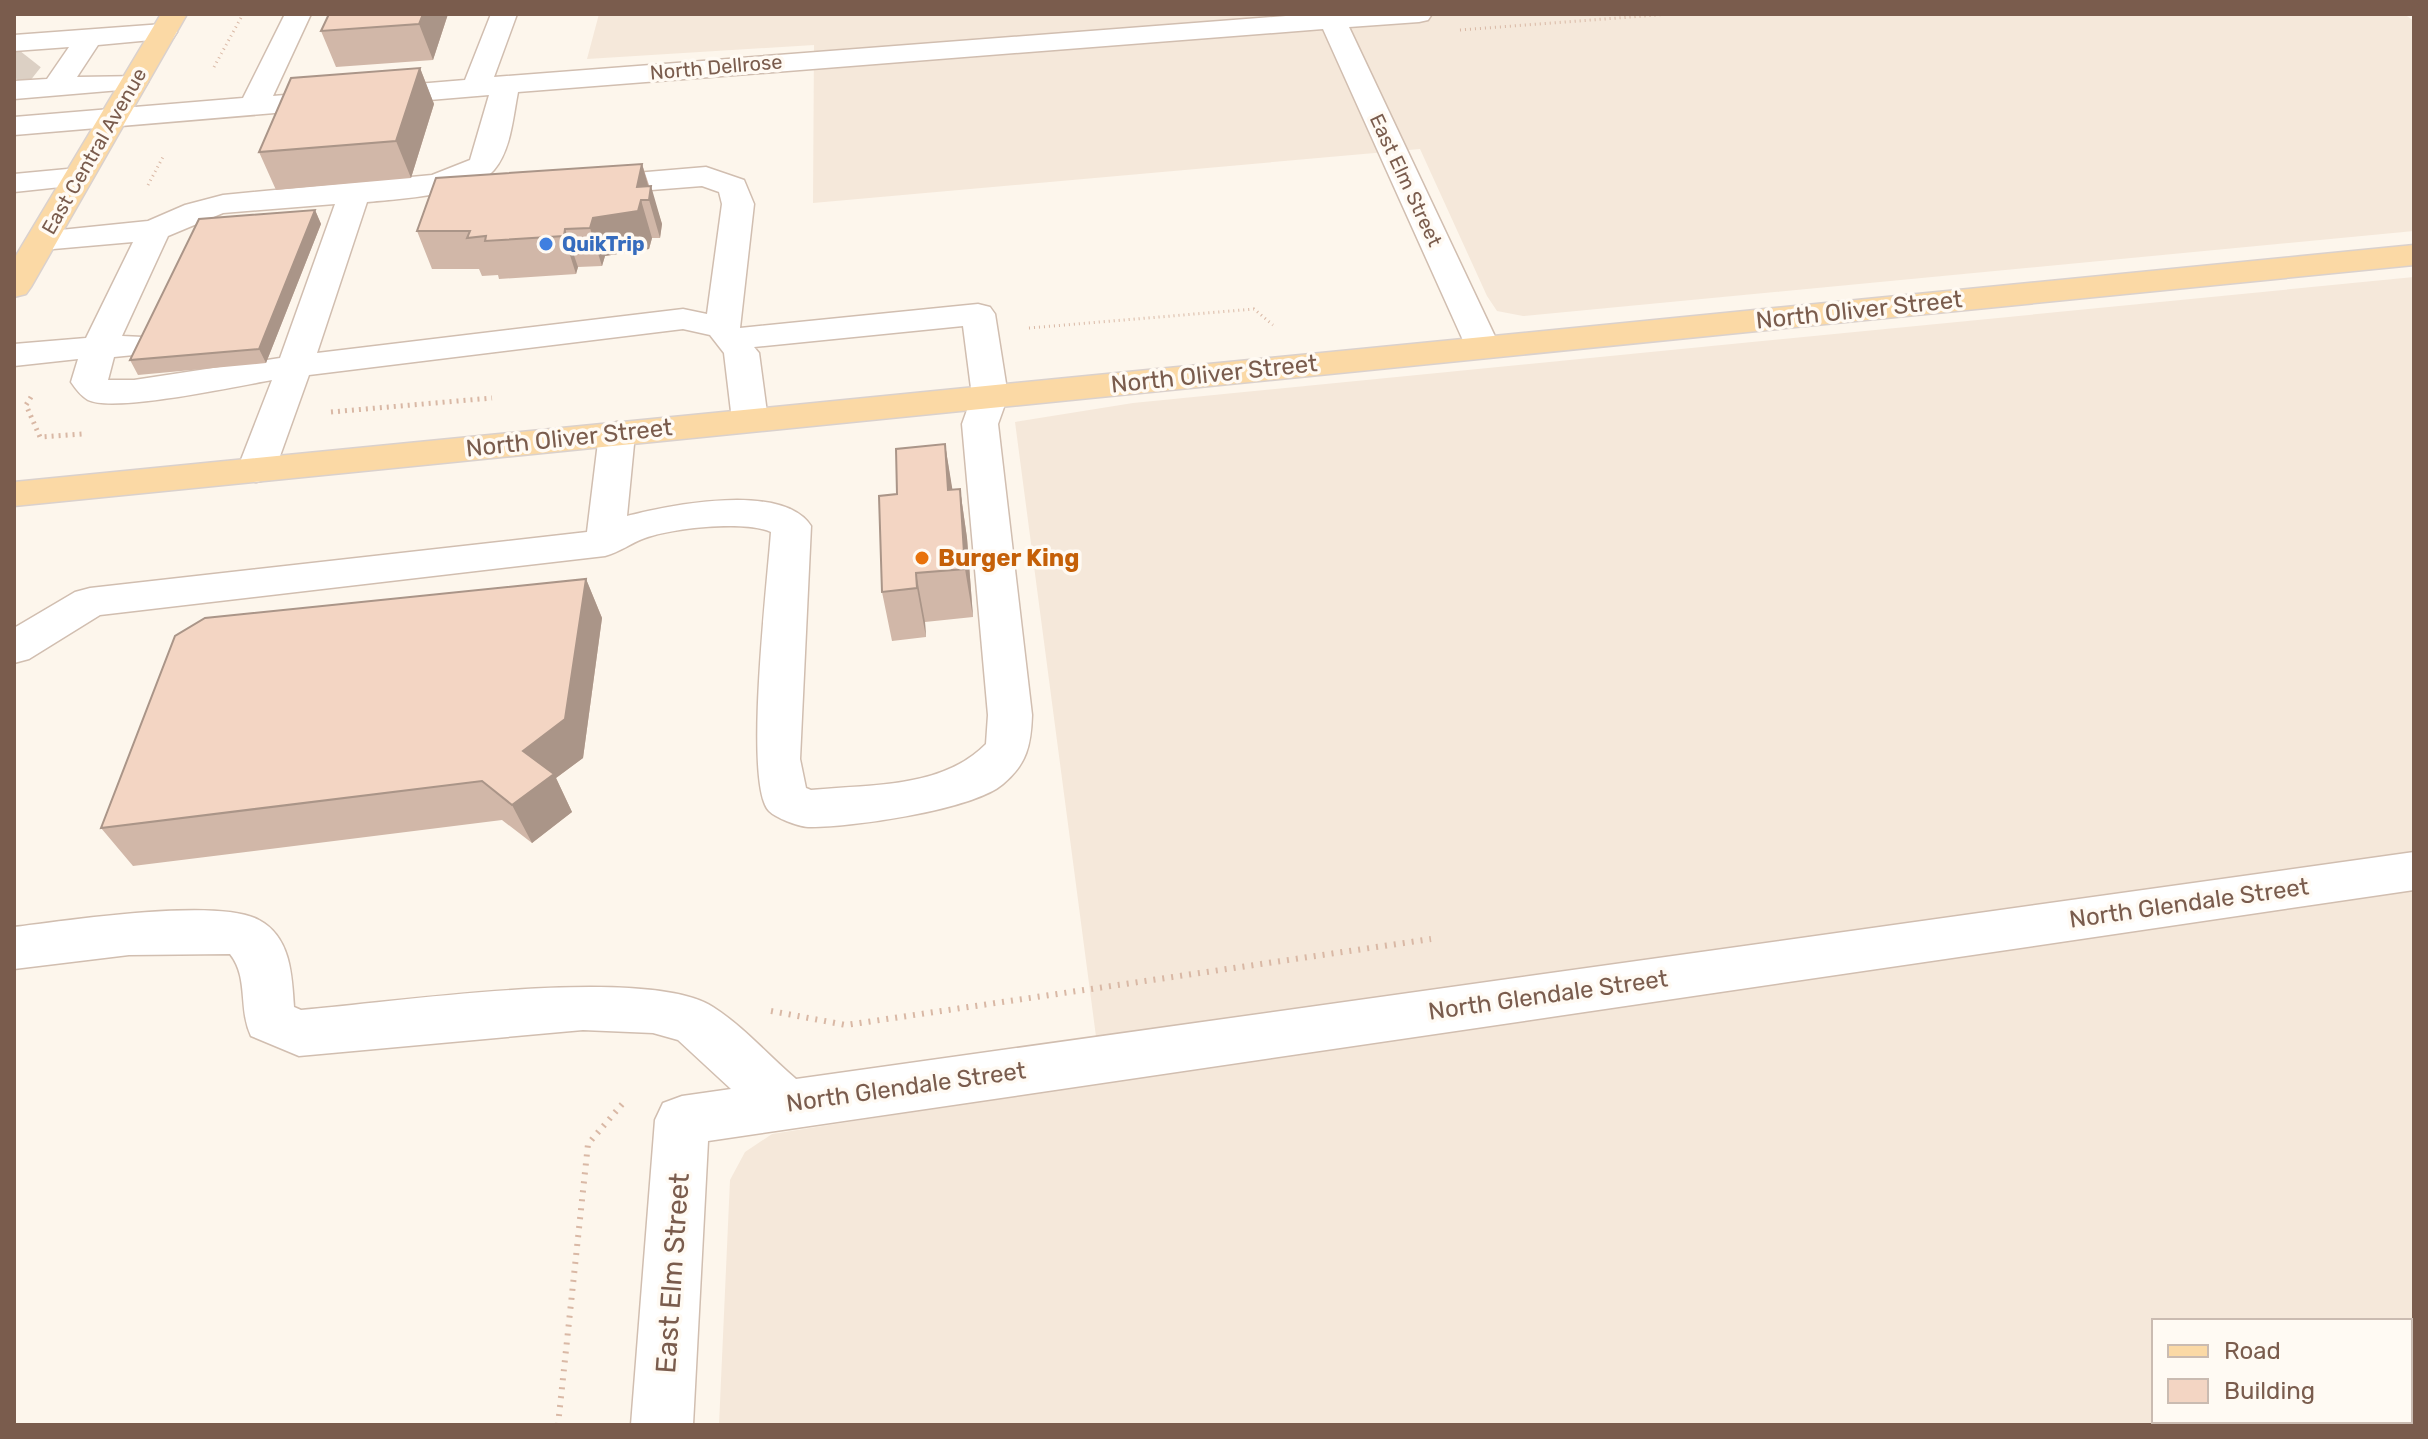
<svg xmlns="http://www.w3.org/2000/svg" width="2428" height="1439" font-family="Rubik,sans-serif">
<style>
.residential{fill:#f5e8da;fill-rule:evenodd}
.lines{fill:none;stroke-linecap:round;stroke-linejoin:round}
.stream{fill:#a5d3da;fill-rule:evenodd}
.minor-tunnel{stroke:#dcd0c4;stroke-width:30;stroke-dasharray:30 15;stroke-linecap:butt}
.minor-casing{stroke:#d1beb0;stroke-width:3}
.major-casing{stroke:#dad1cd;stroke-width:3}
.path-far2{stroke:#d9b8a5;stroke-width:3;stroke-dasharray:1 4;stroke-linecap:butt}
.path-far1{stroke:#d9b8a5;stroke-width:5;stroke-dasharray:2 5;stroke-linecap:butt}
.path{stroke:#d9b8a5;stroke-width:6;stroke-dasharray:2 7;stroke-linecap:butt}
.minor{fill:#fff;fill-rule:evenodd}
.major{fill:#fbd9a5;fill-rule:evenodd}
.wall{fill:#d1b7a8}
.shaded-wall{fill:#aa9588}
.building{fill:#f3d5c3;stroke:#aa9588;stroke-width:2}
.shop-dot{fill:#3f7fe0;stroke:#fffaf3;stroke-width:3}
.food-dot{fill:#e8710a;stroke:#fffaf3;stroke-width:3}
.labels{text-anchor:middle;stroke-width:7;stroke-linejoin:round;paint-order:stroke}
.far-street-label{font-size:20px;fill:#7a5c4d;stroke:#fffaf3}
.far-shop-label{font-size:20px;font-weight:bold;fill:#366cbe;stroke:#fffaf3;text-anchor:start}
.street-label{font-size:24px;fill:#7a5c4d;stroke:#fffaf3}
.food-label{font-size:24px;font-weight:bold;fill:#c56008;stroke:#fffaf3;text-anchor:start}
.near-street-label{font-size:28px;fill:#7a5c4d;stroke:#fffaf3}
</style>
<rect width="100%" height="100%" fill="#fdf6ec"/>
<!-- residential -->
<path class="residential" d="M599,14H2404L2414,21V231L1523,316L1497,311L1487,296L1420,149L813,203L814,45L587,59Z
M2414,277V1425H719L730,1180L745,1152L772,1134L1102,1082L1015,422L1133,403ZM2154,1321H2410V1421H2154Z"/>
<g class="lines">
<!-- stream -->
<path class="stream" d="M2414,1403V1425H2401L2400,1421H2410V1404Z
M2350,1421H2396L2394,1425H2348Z"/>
<!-- minor-tunnel -->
<path class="minor-tunnel" d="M14,77L29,58"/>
<defs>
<path id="minor" d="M285,14H311L273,96L465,80L491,14H517L494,77L1311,14H1432L1428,20L1419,22L1349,27L1500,347L1495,354L1483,357L1471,354L1466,347L1323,29L518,92C513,117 511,150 494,170C472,195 399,199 367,202L317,353L683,309L707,314L722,204L719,192L702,186L588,195L577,193L573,186L577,179L588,177L706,167L744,180L754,204L740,328L978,304L990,307L995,314L1008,396L998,424L1032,715C1031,745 1027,764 1003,784C973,810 848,828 808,827C797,826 776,818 769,811C743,785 768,577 771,532C745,520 673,528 645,538C631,543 620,552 605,556L100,615L29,659L14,663V628L75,592L90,588L587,532L599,434L604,426L617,422L630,426L635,434L627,516C670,505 783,482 811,526L800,759L806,788L811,790C870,784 942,789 986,744L988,715L962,424L972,396L963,326L754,347L759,353L768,420L763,428L750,431L737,428L732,420L724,353L710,335L683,329L309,375L275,470L269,479L256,482L243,479L237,470L272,380C238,386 114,413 88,400C81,396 75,388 71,382L78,359L14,366V344L86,338L133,242L42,250L31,247L26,240L31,233L148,221L185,205L223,195L432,175L470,160L489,95L14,135V117L243,98ZM335,204L280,358L134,380H108L114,357L164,352L169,345L164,338L122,336L168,236L223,213Z
M163,24L173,26L177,32L173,38L98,45L77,77L144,76L148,82L144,88L14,99V81L47,79L69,47L14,51V35Z
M78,168L89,170L93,177L89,184L14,192V174Z
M2414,852V890L708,1141L693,1425H631L655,1120L663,1103L682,1096L731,1089L678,1040L653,1033L583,1030L299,1056L251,1036C238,1009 249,978 230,954L129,955L14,969V927C65,921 218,897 259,920C291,937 292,976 294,1007L301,1010C388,1003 646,964 713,1007C743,1026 769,1056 796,1079Z"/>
<path id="major" d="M161,14H187L31,287L26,294L14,297V259Z
M2414,245V265L14,506V482Z"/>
</defs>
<!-- minor casing -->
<use href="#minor" class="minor-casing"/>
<!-- major casing -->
<use href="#major" class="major-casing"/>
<!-- path-far2 -->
<path class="path-far2" d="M1460,30L1670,14
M214,67L243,14
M148,185L164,155
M1029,328L1254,309L1273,325"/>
<!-- path-far1 -->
<path class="path-far1" d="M31,397L26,405L40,437L82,434
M331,412L492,398"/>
<!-- path -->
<path class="path" d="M771,1011L846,1025L1431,939
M558,1425L588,1144L624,1102"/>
<!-- minor -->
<use href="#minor" class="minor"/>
<!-- major -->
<use href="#major" class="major"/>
</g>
<!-- wall -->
<path class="wall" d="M448,14L433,60L336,67L321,31Z
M420,68L434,104L411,178L276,190L259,152Z
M642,164L662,224L660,238H652L649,249L605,256L602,266L578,267L576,274L499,279L498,275L482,276L479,269H432L417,231Z
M315,210L321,224L266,363L138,375L130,360Z
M945,444L952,490L960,489L967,538L973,617L925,622L926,637L892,641L882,592L897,494Z
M586,579L602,618L583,758L556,778L572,812L532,843L502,820L133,866L101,828Z"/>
<!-- shaded-wall -->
<path class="shaded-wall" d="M423,14H448L433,60L419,24Z
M420,68L434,104L411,178L396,141Z
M642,164L650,192L651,186L662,224L660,238L649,200L637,187Z
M641,200L652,238L649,249L605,256L602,266L590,228L593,218Z
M315,210L321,224L266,363L259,349Z
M565,229L578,267L576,274L564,236Z
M945,444L953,493L948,490Z
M960,489L967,538L973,617L965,569Z
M916,573L925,622L926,637L917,588Z
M586,579L602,618L583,758L556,778L572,812L532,843L512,805L523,751Z"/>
<!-- building -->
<path class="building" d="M329,14H423L419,24L321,31Z
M420,68L396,141L259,152L291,78Z
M642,164L637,187L651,186L649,200H641L638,211L593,218L590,228L565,229L564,236L485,241L486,236L467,238L470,231H417L436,178Z
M315,210L259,349L130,360L199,219Z
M945,444L948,490L960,489L965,569L916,573L917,588L882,592L879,496L897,494L896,449Z
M586,579L565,719L523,751L554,774L512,805L482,781L101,828L175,636L205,618Z"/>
<!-- markers -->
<circle class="shop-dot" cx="546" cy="244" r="8"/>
<circle class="food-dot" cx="922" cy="558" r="8"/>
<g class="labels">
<!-- far-street labels -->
<g class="far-street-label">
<text transform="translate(716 67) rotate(-5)" y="7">North Dellrose</text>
<text transform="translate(94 151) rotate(-60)" y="7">East Central Avenue</text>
<text transform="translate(1406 180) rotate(65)" y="7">East Elm Street</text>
</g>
<!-- far-shop labels -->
<g class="far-shop-label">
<text x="562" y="251">QuikTrip</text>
</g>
<!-- street labels -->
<g class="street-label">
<text transform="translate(1859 310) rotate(-6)" y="8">North Oliver Street</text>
<text transform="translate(1214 374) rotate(-6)" y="8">North Oliver Street</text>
<text transform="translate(569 438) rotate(-6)" y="8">North Oliver Street</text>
<text transform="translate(2189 903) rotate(-8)" y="8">North Glendale Street</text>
<text transform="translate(1548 995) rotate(-8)" y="8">North Glendale Street</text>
<text transform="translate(906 1087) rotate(-8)" y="8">North Glendale Street</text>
</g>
<!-- food labels -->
<g class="food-label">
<text x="938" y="566">Burger King</text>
</g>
<!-- near-street labels -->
<g class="near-street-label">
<text transform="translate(672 1273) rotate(-86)" y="10">East Elm Street</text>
</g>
</g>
<!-- border -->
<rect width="2428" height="1439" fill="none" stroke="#7a5c4d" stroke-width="32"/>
<!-- legend -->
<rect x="2152" y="1319" width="260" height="104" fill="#fffaf3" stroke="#cabbb1" stroke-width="2"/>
<rect x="2168" y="1345" width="40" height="12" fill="#fbd9a5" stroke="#cabbb1" stroke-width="2"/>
<text x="2224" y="1359" font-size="24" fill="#7a5c4d">Road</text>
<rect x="2168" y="1379" width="40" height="24" fill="#f3d5c3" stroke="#cabbb1" stroke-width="2"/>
<text x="2224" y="1399" font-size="24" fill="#7a5c4d">Building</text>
</svg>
